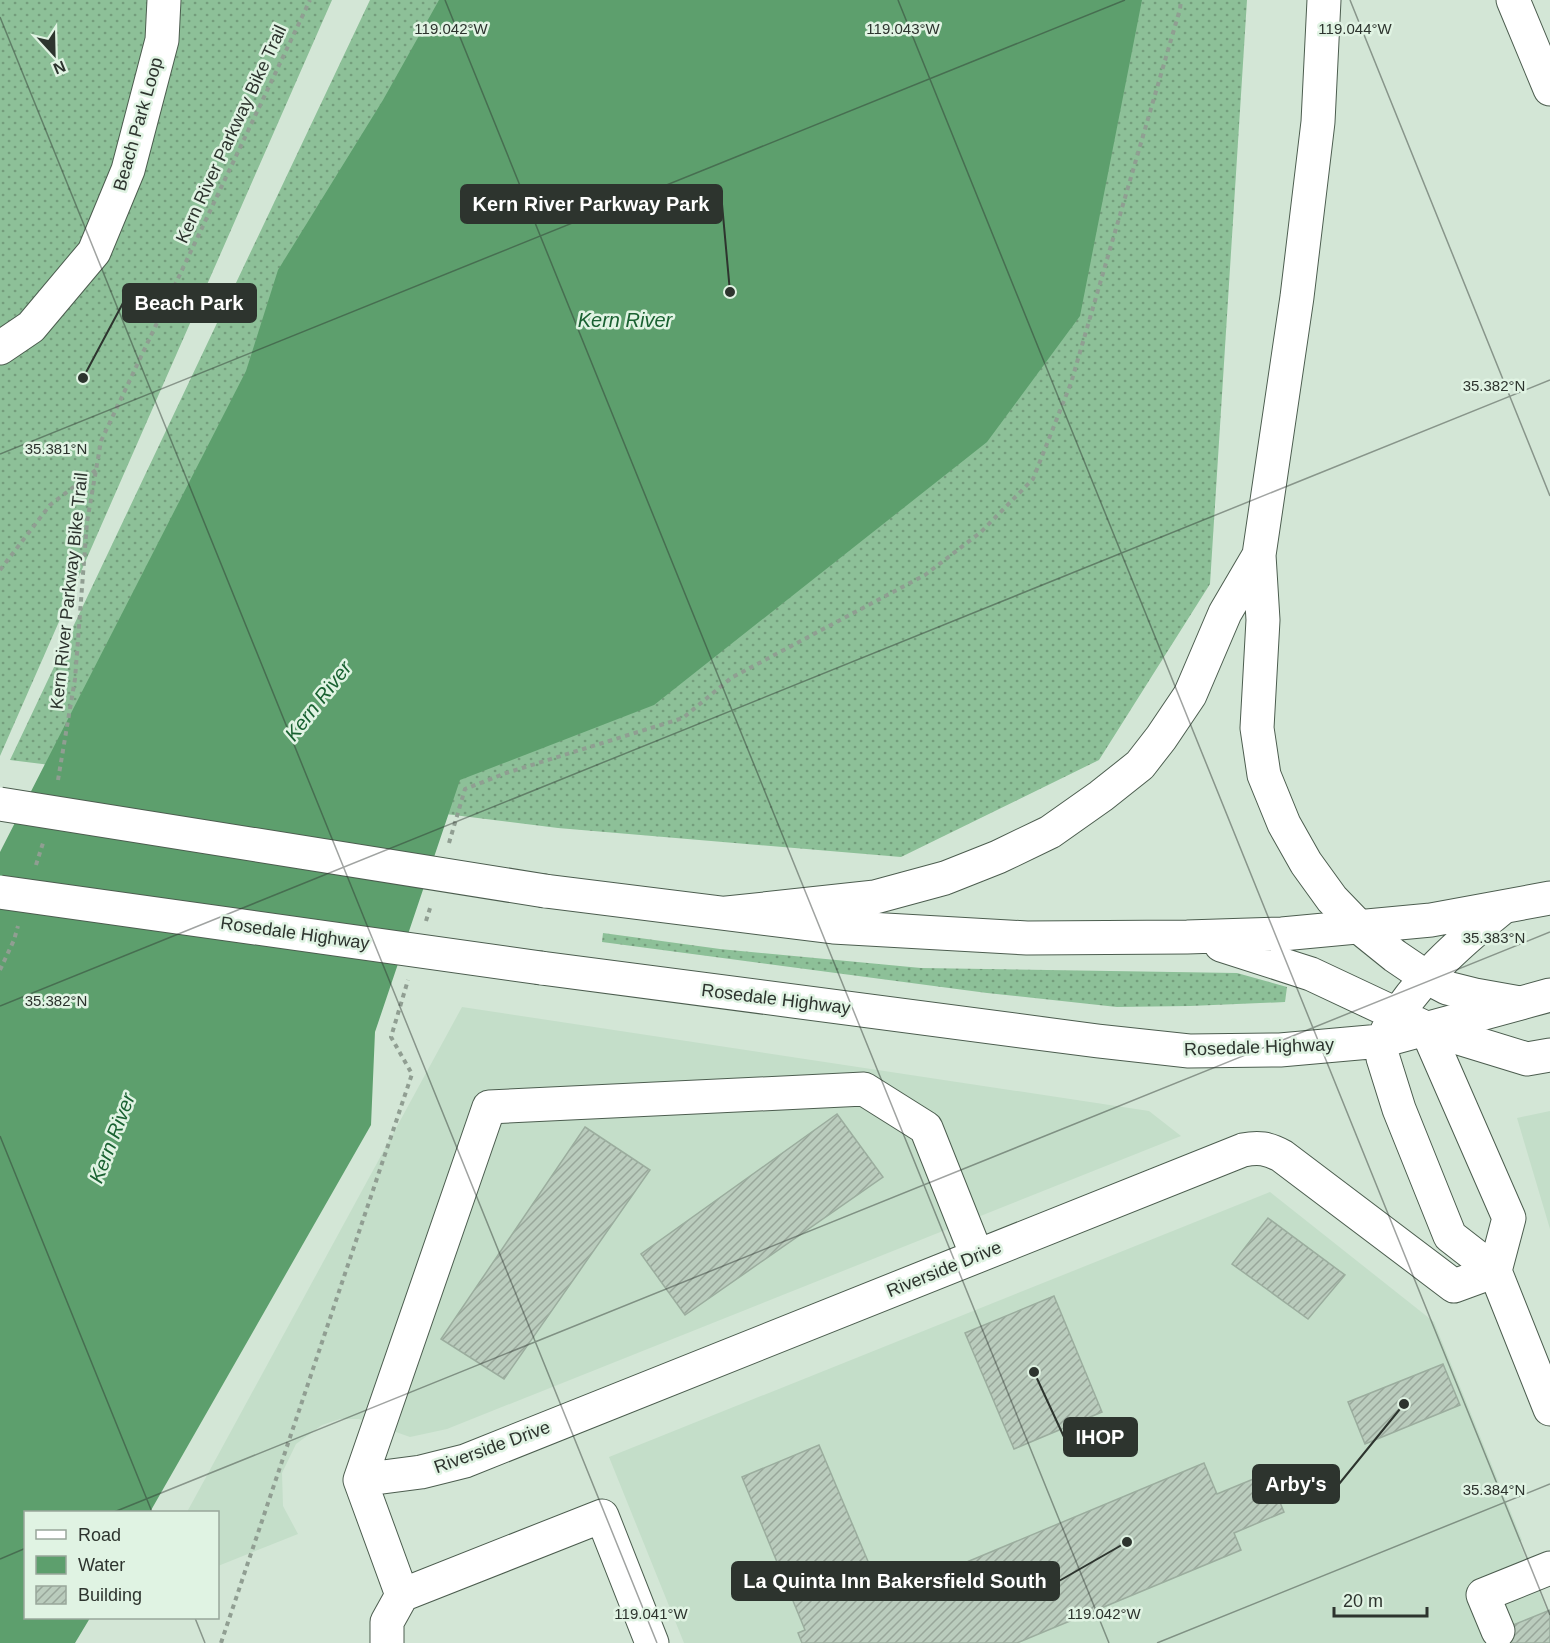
<svg xmlns="http://www.w3.org/2000/svg" width="1550" height="1643" font-family="Helvetica,sans-serif">
<style>
.built{fill:#c4dec9}
.grass{fill:url(#grass-dots)}
.water{fill:#5d9f6d}
.building{fill:url(#building-hatch);stroke:#9bad9e;stroke-width:1.5}
.lines{fill:none;stroke-linecap:round;stroke-linejoin:round}
.minor-casing{stroke:#4c5d4f;stroke-width:35}
.major-casing{stroke:#4c5d4f;stroke-width:35}
.highway-casing{stroke:#4c5d4f;stroke-width:35}
.path{stroke:#909e92;stroke-width:4;stroke-dasharray:4.5 4.5;stroke-linecap:butt}
.minor{stroke:#fff;stroke-width:33}
.major{stroke:#fff;stroke-width:33}
.highway{stroke:#fff;stroke-width:33}
.major-bridge-casing{stroke:#4c5d4f;stroke-width:35;stroke-linecap:butt}
.major-bridge{stroke:#fff;stroke-width:33}
.ticks{fill:none;stroke:#2d342e;stroke-width:1.5;stroke-opacity:0.45}
.labels{text-anchor:middle;stroke-width:5;stroke-linejoin:round;paint-order:stroke}
.street-label{font-size:18px;fill:#2d342e;stroke:#e0f3e3}
.water-label{font-size:20px;font-style:italic;fill:#196131;stroke:#e0f3e3}
.ticks-label{font-size:15px;text-anchor:middle;fill:#2d342e;stroke:#e0f3e3;stroke-width:5;stroke-linejoin:round;paint-order:stroke}
.leader{fill:none;stroke:#2d342e;stroke-width:2}
.callout-dot{fill:#2d342e;stroke:#e0f3e3;stroke-width:2}
.callout{fill:#2d342e;stroke:#2d342e;stroke-width:2}
.callout-label{font-size:20px;text-anchor:middle;font-weight:bold;fill:#fff}
</style>
<defs>
<pattern id="grass-dots" width="8" height="8" patternUnits="userSpaceOnUse" patternTransform="scale(1.5)"><rect width="8" height="8" fill="#8dc098"/><path d="M2 2h.1M6 6h.1" fill="none" stroke="#749d7c" stroke-width="1.8" stroke-linecap="round"/></pattern>
<pattern id="building-hatch" width="6" height="6" patternUnits="userSpaceOnUse" patternTransform="scale(1.5)"><rect width="6" height="6" fill="#baccbd"/><path d="M-1 1l2-2M0 6l6-6M5 7l2-2" fill="none" stroke="#98a69a"/></pattern>
</defs>
<rect width="100%" height="100%" fill="#d3e6d6"/>
<!-- built -->
<path class="built" d="M462,1007L1149,1111L1181,1136L447,1429L410,1437L359,1419H340L322,1425L296,1444L282,1473L283,1506L298,1534L218,1566V1512H187Z
M1550,1111V1229L1517,1118Z
M1270,1192L1434,1322L1522,1540L1519,1542L1550,1618V1643H684L609,1457Z"/>
<!-- grass -->
<path class="grass" d="M0,0H332L0,756Z
M370,0H1247L1210,584L1099,760L901,857L558,828L10,760Z
M603,933L720,949L921,968L1237,973L1287,987L1285,1002L1190,1006L1117,1007L987,993L602,942Z"/>
<!-- water -->
<path class="water" d="M439,0H1142L1080,316L987,442L654,705L460,780L375,1032L371,1125L150,1512H26V1618H90L75,1643H0V852L246,371L278,270L383,100Z"/>
<!-- building -->
<path class="building" d="M837,1114L883,1177L685,1315L641,1254Z
M585,1127L650,1170L504,1379L441,1339Z
M1268,1218L1345,1275L1308,1319L1232,1264Z
M1054,1296L1102,1412L1014,1449L965,1333Z
M1443,1364L1460,1405L1365,1444L1348,1402Z
M819,1445L883,1597L1204,1463L1217,1494L1268,1473L1284,1512L1234,1533L1241,1550L1017,1643H802L798,1633L805,1630L742,1477Z
M1550,1610V1643H1494L1491,1634Z"/>
<g class="lines">
<defs>
<path id="minor" d="M0,348L31,327L94,252L128,170L162,40L164,0
M360,1480L421,1472L465,1461L1243,1150C1258,1147 1268,1148 1282,1156L1454,1286L1495,1271
M402,1595L602,1516L652,1643
M1498,1631L1483,1595L1550,1568
M387,1643V1622L402,1595L360,1480L489,1107L864,1089L926,1128L977,1256"/>
<path id="major" d="M545,891L833,927L1027,938L1187,937L1282,934L1431,920L1550,898
M1221,945L1311,974L1426,1028
M541,968L1098,1041L1189,1051L1280,1050L1381,1041L1550,995
M1426,1028L1509,1218L1495,1271
M1387,1031C1416,981 1457,945 1501,909
M1381,1041L1383,1058L1399,1109L1450,1236L1495,1271L1550,1409"/>
<path id="highway" d="M1324,0L1318,122L1297,297L1259,555L1263,620L1257,728L1264,775L1284,824L1306,863L1332,899L1359,927L1395,956L1426,977L1447,988L1475,995L1520,1003
M1513,0L1550,89
M727,913L875,897L945,878L998,857L1050,832L1101,796L1140,765L1161,738L1190,695L1225,613L1259,555
M1426,1028L1527,1059L1550,1055"/>
</defs>
<!-- minor casing -->
<use href="#minor" class="minor-casing"/>
<!-- major casing -->
<use href="#major" class="major-casing"/>
<!-- highway casing -->
<use href="#highway" class="highway-casing"/>
<!-- path -->
<path class="path" d="M0,570L50,505L96,470
M58,780L75,679L87,522L101,441L310,0
M449,843L465,789L506,773L683,718L731,678L925,575L981,532L1033,479L1071,383L1180,9L1181,0
M36,865L43,843
M426,921L431,905
M0,970L14,940L18,926
M221,1643L412,1074L391,1037L408,980"/>
<!-- minor -->
<use href="#minor" class="minor"/>
<!-- major -->
<use href="#major" class="major"/>
<!-- highway -->
<use href="#highway" class="highway"/>
<defs>
<path id="major-bridge" d="M0,804L545,891
M0,892L541,968"/>
</defs>
<!-- major-bridge casing -->
<use href="#major-bridge" class="major-bridge-casing"/>
<!-- major-bridge -->
<use href="#major-bridge" class="major-bridge"/>
</g>
<!-- ticks -->
<path class="ticks" d="M445,0L1109,1643M898,0L1550,1615M1350,0L1550,496M0,17L657,1643M0,454L1125,0M0,1006L1550,380M0,1136L152,1512M114,1512L1550,932M0,1559L26,1548M195,1618L205,1643M1157,1643L1550,1484"/>
<g class="labels">
<!-- street labels -->
<g class="street-label">
<text transform="translate(138 124) rotate(-74)" y="6">Beach Park Loop</text>
<text transform="translate(231 134) rotate(-65)" y="6">Kern River Parkway Bike Trail</text>
<text transform="translate(69 591) rotate(-84)" y="6">Kern River Parkway Bike Trail</text>
<text transform="translate(295 933) rotate(8)" y="6">Rosedale Highway</text>
<text transform="translate(776 999) rotate(7)" y="6">Rosedale Highway</text>
<text transform="translate(1259 1047) rotate(-2)" y="6">Rosedale Highway</text>
<text transform="translate(944 1269) rotate(-22)" y="6">Riverside Drive</text>
<text transform="translate(492 1447) rotate(-20)" y="6">Riverside Drive</text>
</g>
<!-- water labels -->
<g class="water-label">
<text x="625" y="327">Kern River</text>
<text transform="translate(318 701) rotate(-52)" y="7">Kern River</text>
<text transform="translate(112 1138) rotate(-69)" y="7">Kern River</text>
</g>
</g>
<g class="ticks-label">
<text x="451" y="34">119.042°W</text>
<text x="903" y="34">119.043°W</text>
<text x="1355" y="34">119.044°W</text>
<text x="1494" y="391">35.382°N</text>
<text x="56" y="454">35.381°N</text>
<text x="1494" y="943">35.383°N</text>
<text x="56" y="1006">35.382°N</text>
<text x="1494" y="1495">35.384°N</text>
<text x="651" y="1619">119.041°W</text>
<text x="1104" y="1619">119.042°W</text>
</g>
<!-- callouts -->
<path class="leader" d="M730 292L722 204M83 378L123 303M1034 1372L1064 1437M1404 1404L1339 1484M1127 1542L1059 1581"/>
<g class="callout-dot">
<circle cx="730" cy="292" r="6"/>
<circle cx="83" cy="378" r="6"/>
<circle cx="1034" cy="1372" r="6"/>
<circle cx="1404" cy="1404" r="6"/>
<circle cx="1127" cy="1542" r="6"/>
</g>
<g class="callout">
<rect x="461" y="185" width="261" height="38" rx="6"/>
<rect x="123" y="284" width="133" height="38" rx="6"/>
<rect x="1064" y="1418" width="73" height="38" rx="6"/>
<rect x="1253" y="1465" width="86" height="38" rx="6"/>
<rect x="732" y="1562" width="327" height="38" rx="6"/>
</g>
<g class="callout-label">
<text x="591" y="211">Kern River Parkway Park</text>
<text x="189" y="310">Beach Park</text>
<text x="1100" y="1444">IHOP</text>
<text x="1296" y="1491">Arby's</text>
<text x="895" y="1588">La Quinta Inn Bakersfield South</text>
</g>
<!-- legend -->
<rect x="24" y="1511" width="195" height="108" fill="#e0f3e3" stroke="#98a79b" stroke-width="1.5"/>
<rect x="36" y="1530" width="30" height="9" fill="#ffffff" stroke="#98a79b" stroke-width="1.5"/>
<text x="78" y="1541" font-size="18" fill="#2d342e">Road</text>
<rect x="36" y="1556" width="30" height="18" fill="#5d9f6d" stroke="#98a79b" stroke-width="1.5"/>
<text x="78" y="1571" font-size="18" fill="#2d342e">Water</text>
<rect x="36" y="1586" width="30" height="18" fill="url(#building-hatch)" stroke="#98a79b" stroke-width="1.5"/>
<text x="78" y="1601" font-size="18" fill="#2d342e">Building</text>
<!-- north arrow -->
<g transform="translate(54 54) rotate(158)" stroke="#e0f3e3" stroke-width="4.5" paint-order="stroke">
<path d="M0-4.5L10 22L0 15L-10 22Z" fill="#2d342e"/>
<text y="-9" font-size="16" font-weight="bold" text-anchor="middle" fill="#2d342e">N</text>
</g>
<!-- scale -->
<path d="M1334 1607v9h93v-9" fill="none" stroke="#2d342e" stroke-width="3"/>
<text x="1343" y="1607" font-size="18" fill="#2d342e" stroke="#e0f3e3" stroke-width="4.5" paint-order="stroke">20 m</text>
</svg>
